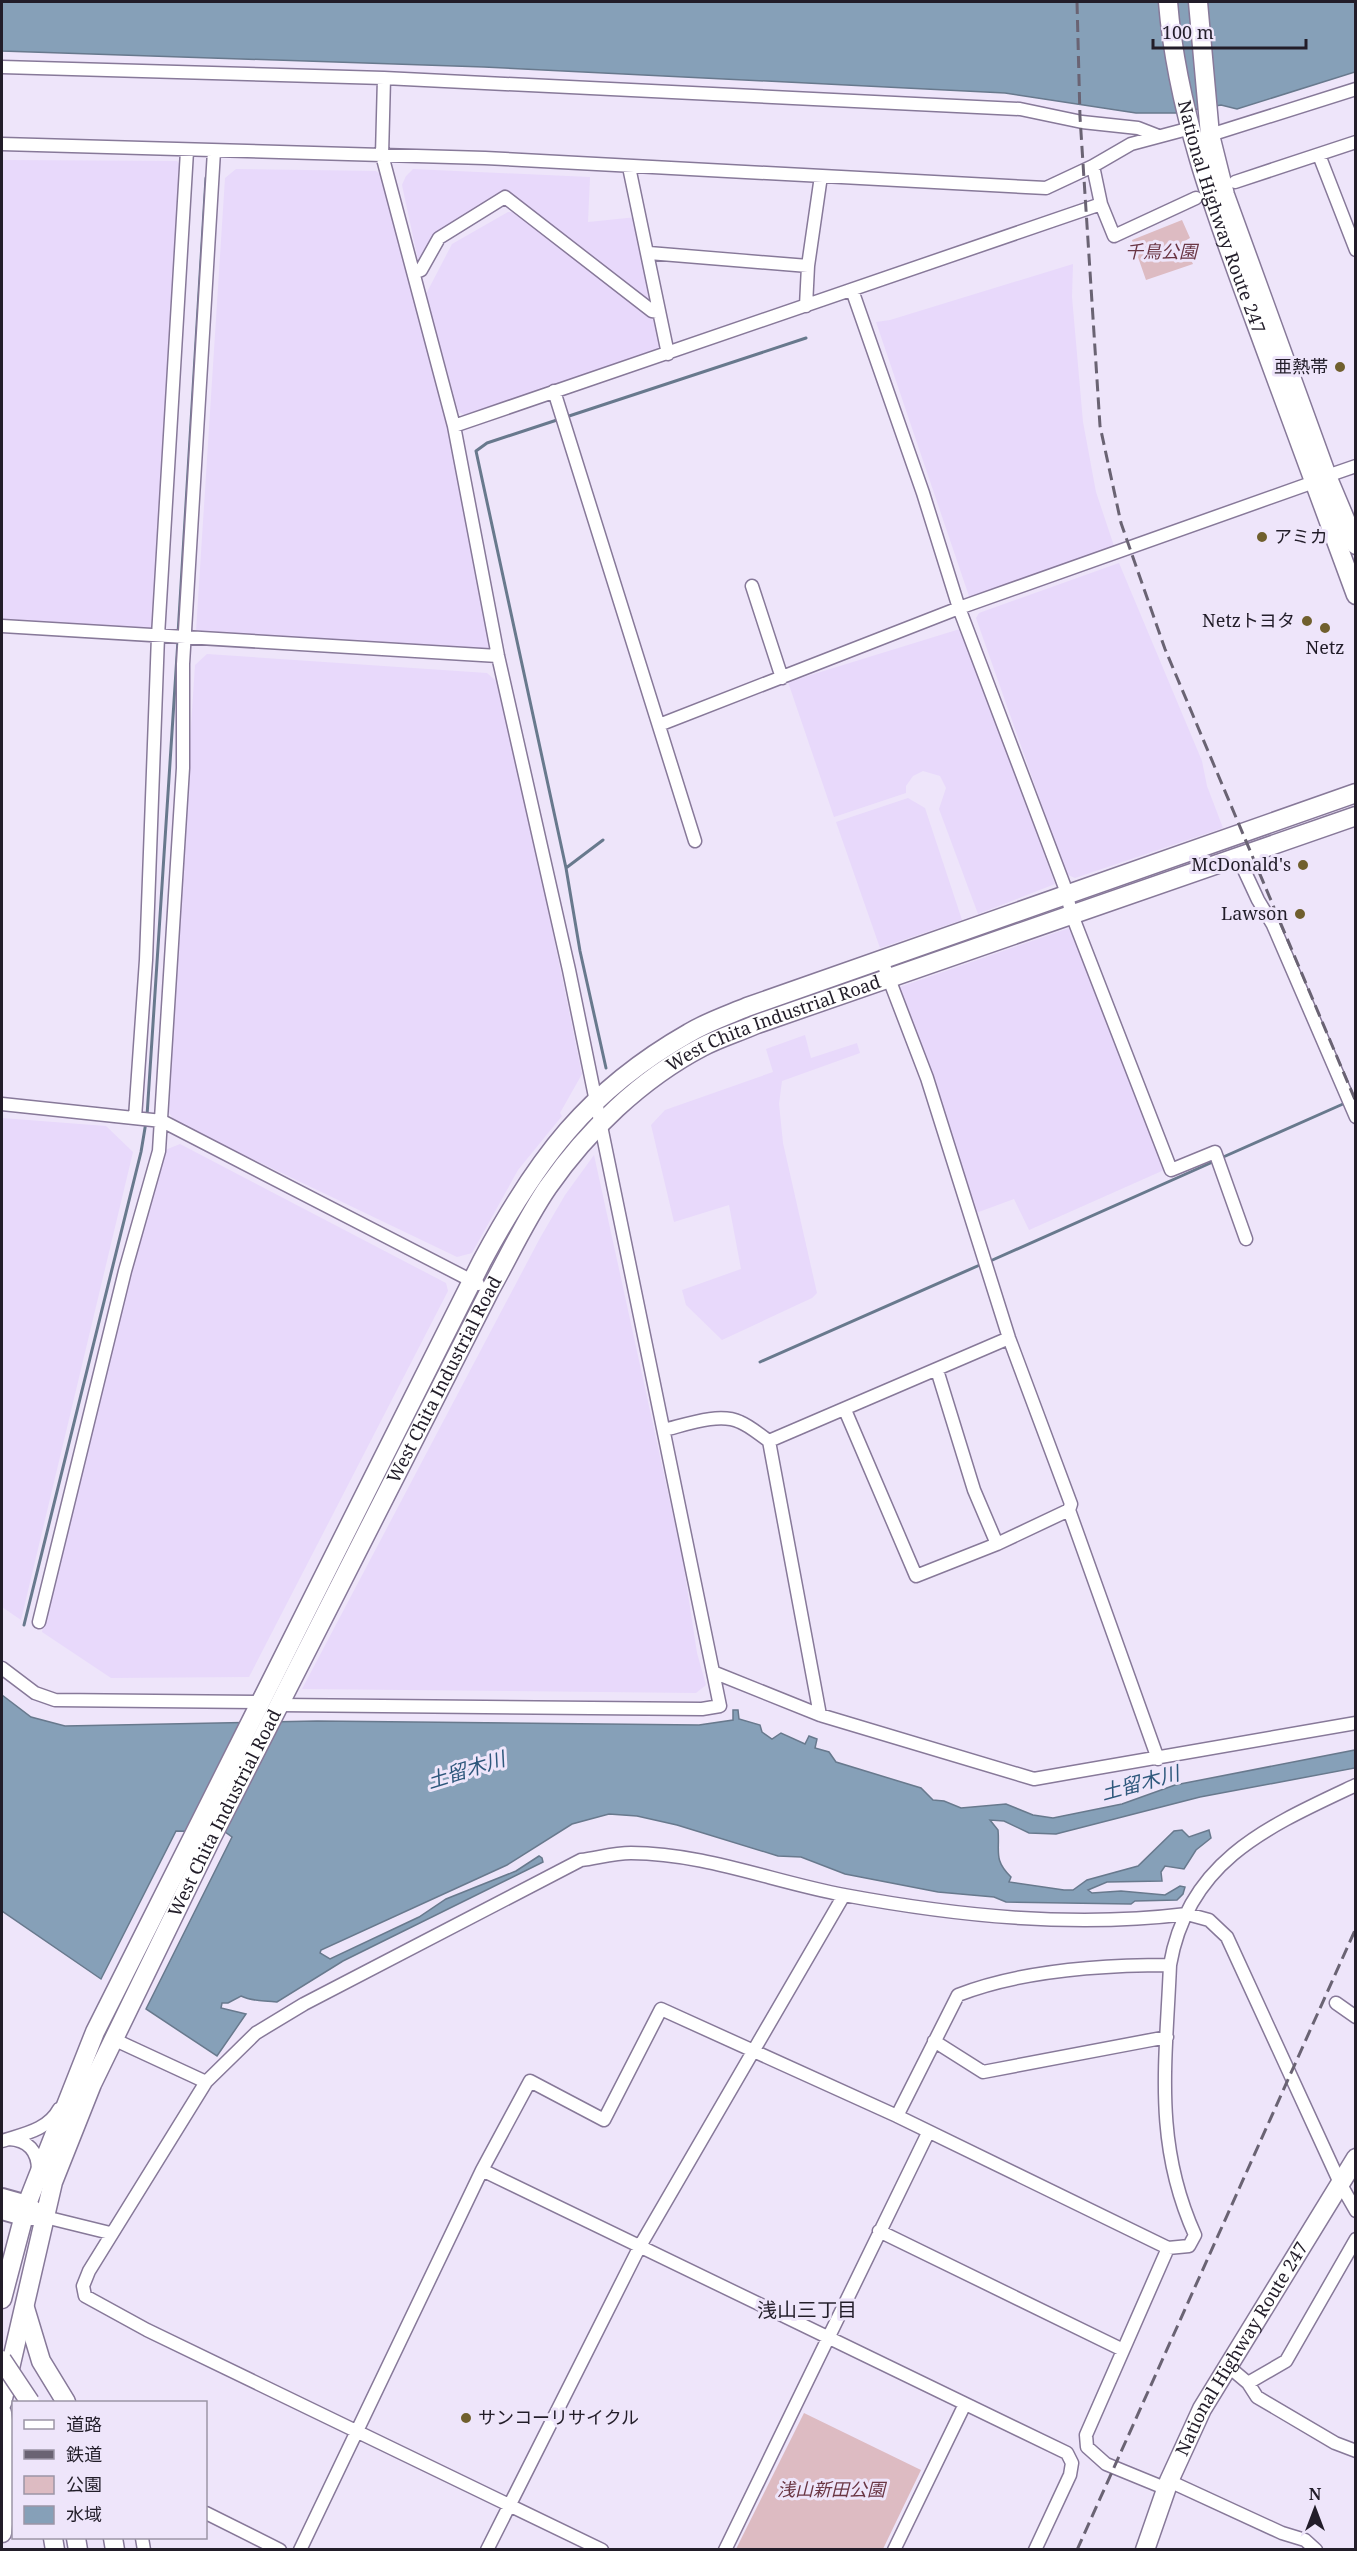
<svg xmlns="http://www.w3.org/2000/svg" width="1357" height="2551" font-family="'Noto Serif','Noto Sans JP',serif">
<style>
.built{fill:#e8d9fb}
.green{fill:#ddbbc2}
.water{fill:#86a0b8;stroke:#68798d;stroke-width:1.5}
.lines{fill:none;stroke-linecap:round;stroke-linejoin:round}
.stream{stroke:#68798d;stroke-width:3}
.minor-casing{stroke:#877999;stroke-width:15}
.major-casing{stroke:#877999;stroke-width:20}
.highway-casing{stroke:#877999;stroke-width:21}
.minor{stroke:#fff;stroke-width:12}
.major{stroke:#fff;stroke-width:16}
.highway{stroke:#fff;stroke-width:18}
.rail{stroke:#6a6373;stroke-width:3;stroke-dasharray:12 6;stroke-linecap:butt}
.highway-bridge-casing{stroke:#877999;stroke-width:21;stroke-linecap:butt}
.highway-bridge{stroke:#fff;stroke-width:18}
.poi-dot{fill:#705f2d;stroke:#eee5fa;stroke-width:2}
.labels{text-anchor:middle;stroke-width:6;stroke-linejoin:round;paint-order:stroke}
.street-label{font-size:18px;fill:#221d29;stroke:#eee5fa}
.park-label{font-size:18px;font-style:italic;fill:#6a3644;stroke:#eee5fa}
.poi-label{font-size:18px;fill:#221d29;stroke:#eee5fa;text-anchor:end}
.water-label{font-size:20px;font-style:italic;fill:#2e587c;stroke:#eee5fa}
.neighbourhood-label{font-size:20px;fill:#221d29;stroke:#eee5fa}
</style>
<rect width="100%" height="100%" fill="#eee5fa"/>
<!-- built -->
<path class="built" d="M2,160L177,161L191,177L160,628L149,637L2,627Z
M236,169L376,171L387,178L451,433L494,656L205,642L196,631L225,178Z
M413,169L590,177L588,222L637,217L657,302L650,307L505,192L432,237L425,260H418L402,185L406,176Z
M508,212H515L661,326L664,348L464,415L458,411L426,294L452,244Z
M1073,264L1072,297L1083,422L1096,492L1118,558L972,605L876,322L890,320Z
M1119,563L1202,761L1207,786L1223,828L1075,878L1066,874L976,618L979,613Z
M963,628L1055,884L978,914L939,809L946,788L940,776L923,771L913,776L906,786V793L834,817L788,682Z
M207,654L487,673L502,686L582,1074L560,1113L562,1116L518,1170L472,1253L457,1257L175,1122L166,1108L195,665Z
M908,798L925,808L962,920L880,948L836,822Z
M1069,928L1135,1087L1164,1170L1029,1230L1014,1199L976,1213L897,988Z
M805,1035L811,1058L857,1043L860,1053L782,1081L779,1104L783,1143L817,1293L812,1298L722,1340L686,1305L682,1290L741,1269L729,1205L674,1222L651,1125L665,1110L773,1072L766,1049Z
M2,1118L106,1126L133,1152L21,1620L2,1607Z
M180,1144L446,1283L448,1291L249,1677L111,1678L42,1632L160,1152Z
M594,1155L683,1561L697,1653L706,1685L696,1693L302,1689L540,1238L565,1195Z"/>
<!-- green -->
<path class="green" d="M1182,220L1190,238L1183,242L1193,264L1146,280L1132,240Z
M804,2413L921,2470L883,2549H736Z"/>
<!-- water -->
<path class="water" d="M2,2H1356L1355,72L1237,109L1221,105L1176,113H1136L1005,93L484,67L2,51Z
M2,1695L31,1717L65,1726L317,1721L699,1725L733,1720V1710H738L739,1719L760,1725L762,1732L772,1739L781,1733L805,1744L809,1736L817,1739L815,1748L829,1752L836,1762L921,1788L933,1800L944,1801L961,1808L1006,1804L1033,1815L1053,1818L1122,1804L1175,1785L1355,1750V1768L1200,1797L1056,1834L1029,1833L1004,1821L990,1820L998,1830C1000,1851 993,1860 1011,1877L1009,1882L1064,1890H1073L1087,1880L1138,1866L1174,1831L1182,1830L1189,1837L1209,1830L1211,1838L1196,1850L1184,1869L1165,1866L1161,1872L1162,1881L1107,1882L1088,1890L1092,1893L1121,1891L1165,1895L1180,1886L1185,1887L1183,1894L1177,1900L1135,1901L1131,1904L1006,1902L994,1897L938,1892L845,1874L801,1857L778,1856L677,1825L637,1816L609,1814L572,1824L507,1865L321,1950L320,1953L330,1959L419,1917L446,1899L516,1871L539,1856L542,1858L543,1862L343,1961L277,2002C263,2000 253,2002 241,1996L228,2003H222L221,2008L246,2014L217,2056L146,2009L232,1837L225,1832L176,1831L101,1979L2,1911Z"/>
<g class="lines">
<!-- stream -->
<path class="stream" d="M566,417L806,338
M560,419L487,443L476,451L566,868
M178,634L206,178
M603,840L566,868L580,951L606,1068
M147,1116L178,640
M1221,1158L1343,1104
M988,1262L1215,1161
M760,1362L982,1264
M24,1625L141,1152L146,1122"/>
<defs>
<path id="minor" d="M2,67L384,78L1020,109L1082,122L1138,128L1156,135
M1210,135L1356,89
M2,144L485,158L1046,188L1093,166L1101,204L1114,236L1196,198
M1319,155L1356,250
M1093,166L1131,144L1191,128
M629,167L668,354
M1235,182L1356,142
M649,253L808,266
M414,273L421,270L439,238L505,197L652,311L659,312
M852,290L923,493L959,608L1064,885L1072,915L1171,1170L1215,1152L1246,1239
M806,306L808,266L821,176
M554,391L695,841
M454,426L1101,204
M1327,476L1356,466
M752,586L782,678
M2,626L498,656
M659,725L959,608L1314,482
M1238,857L1258,900L1273,925L1356,1117
M881,958L927,1078L1009,1338L1071,1504L1069,1510L1158,1759
M2,1104L162,1121L478,1284
M135,1118L146,960L158,636L187,151
M937,1370L974,1490L997,1544
M845,1410L916,1576L997,1544L1069,1510
M664,1430C685,1425 719,1412 740,1422C750,1426 760,1435 769,1441L820,1715
M769,1441L1009,1338
M39,1622L125,1271L159,1151L183,768V664L214,151
M2,1668L35,1693L55,1700L262,1702
M713,1672L820,1715L1034,1779L1356,1723
M280,1705L702,1709L720,1706L569,970L498,656L454,426L382,155L384,78
M1336,2003L1356,2017
M113,2039L206,2082
M934,2041L983,2072L1167,2037
M897,2116L958,1995C1019,1971 1104,1965 1170,1965
M9,2139C28,2140 38,2151 38,2170
M2,2141C23,2134 48,2130 59,2109
M482,2170L1067,2453L1072,2463L1070,2475L1035,2550
M45,2217L110,2233
M879,2231L1123,2350
M1229,2367L1248,2383L1257,2397L1335,2443L1356,2451
M1248,2383L1286,2361L1356,2239
M1169,2481L1282,2533L1305,2540L1316,2550
M1167,2489L1106,2464L1087,2447L1086,2435L1168,2248
M206,2513L280,2550
M142,2538L144,2550
M300,2550L482,2170L530,2081L604,2120L661,2009L897,2116L1168,2248L1189,2246L1195,2235C1153,2142 1166,2063 1170,1965C1188,1860 1269,1826 1356,1785
M487,2550L640,2246L844,1895
M602,2550L147,2330L85,2296L83,2286L89,2271L206,2082L256,2033L304,2004L581,1860C597,1858 614,1853 631,1853C703,1853 774,1882 844,1895C957,1916 1073,1928 1187,1914L1209,1920L1227,1937L1340,2183L1356,2211
M725,2550L928,2133
M894,2550L965,2404"/>
<path id="major" d="M2,2197L27,2204L36,2211
M2,2211L23,2217H35"/>
<g id="highway">
<path id="s1" d="M1168,2C1177,113 1217,218 1255,321C1288,413 1322,504 1356,595"/>
<path d="M1198,2L1210,135L1225,195L1327,476L1356,545"/>
<path d="M2,2299L27,2204L95,2032L482,1261C537,1159 587,1091 689,1033C707,1022 728,1015 747,1007L1356,793"/>
<path d="M25,2308L41,2361L66,2402"/>
<path id="s2" d="M2,2403L53,2182L92,2084L211,1839L490,1290C509,1256 526,1219 548,1187C587,1131 641,1079 702,1047C719,1038 739,1032 757,1024L1356,816"/>
<path d="M2,2413L9,2468L2,2533"/>
<path d="M53,2538L55,2550"/>
<path d="M76,2538L78,2550"/>
<path d="M113,2538L115,2550"/>
<path id="s3" d="M1145,2550L1169,2481L1202,2409L1356,2158"/>
</g>
</defs>
<!-- minor casing -->
<use href="#minor" class="minor-casing"/>
<!-- major casing -->
<use href="#major" class="major-casing"/>
<!-- highway casing -->
<use href="#highway" class="highway-casing"/>
<!-- minor -->
<use href="#minor" class="minor"/>
<!-- major -->
<use href="#major" class="major"/>
<!-- highway -->
<use href="#highway" class="highway"/>
<!-- rail -->
<path class="rail" d="M1077,2L1080,117L1100,426L1121,523L1165,649L1356,1102
M1077,2550L1356,1928"/>
<defs>
<path id="highway-bridge" d="M2,2360L30,2402"/>
</defs>
<!-- highway-bridge casing -->
<use href="#highway-bridge" class="highway-bridge-casing"/>
<!-- highway-bridge -->
<use href="#highway-bridge" class="highway-bridge"/>
</g>
<!-- markers -->
<g class="poi-dot">
<circle cx="1340" cy="367" r="6"/>
<circle cx="1262" cy="537" r="6"/>
<circle cx="1307" cy="621" r="6"/>
<circle cx="1325" cy="628" r="6"/>
<circle cx="1303" cy="865" r="6"/>
<circle cx="1300" cy="914" r="6"/>
<circle cx="466" cy="2418" r="6"/>
</g>
<g class="labels">
<!-- street labels -->
<g class="street-label">
<text dy="6" stroke="none"><textPath href="#s1" startOffset="222">National Highway Route 247</textPath></text>
<text dy="6" stroke="none"><textPath href="#s2" startOffset="1624">West Chita Industrial Road</textPath></text>
<text dy="6" stroke="none"><textPath href="#s2" startOffset="1120">West Chita Industrial Road</textPath></text>
<text dy="6" stroke="none"><textPath href="#s2" startOffset="634">West Chita Industrial Road</textPath></text>
<text dy="6" stroke="none"><textPath href="#s3" startOffset="224">National Highway Route 247</textPath></text>
</g>
<!-- park labels -->
<g class="park-label">
<text x="1161" y="258">千鳥公園</text>
<text x="831" y="2496">浅山新田公園</text>
</g>
<!-- poi labels -->
<g class="poi-label">
<text x="1328" y="373">亜熱帯</text>
<text x="1274" y="543" text-anchor="start">アミカ</text>
<text x="1295" y="627">Netzトヨタ</text>
<text x="1325" y="654" text-anchor="middle">Netz</text>
<text x="1291" y="871">McDonald's</text>
<text x="1288" y="920">Lawson</text>
<text x="478" y="2424" text-anchor="start">サンコーリサイクル</text>
</g>
<!-- water labels -->
<g class="water-label">
<text transform="translate(466 1770) rotate(-17)" y="7">土留木川</text>
<text transform="translate(1140 1783) rotate(-15)" y="7">土留木川</text>
</g>
<!-- neighbourhood labels -->
<g class="neighbourhood-label">
<text x="807" y="2317">浅山三丁目</text>
</g>
</g>
<!-- border -->
<rect width="1357" height="2551" fill="none" stroke="#221d29" stroke-width="6"/>
<!-- legend -->
<rect x="12" y="2401" width="195" height="138" fill="#eee5fa" stroke="#9c95a6" stroke-width="1.5"/>
<rect x="24" y="2420" width="30" height="9" fill="#ffffff" stroke="#9c95a6" stroke-width="1.5"/>
<text x="66" y="2431" font-size="18" fill="#221d29">道路</text>
<rect x="24" y="2450" width="30" height="9" fill="#6a6373" stroke="#9c95a6" stroke-width="1.5"/>
<text x="66" y="2461" font-size="18" fill="#221d29">鉄道</text>
<rect x="24" y="2476" width="30" height="18" fill="#ddbbc2" stroke="#9c95a6" stroke-width="1.5"/>
<text x="66" y="2491" font-size="18" fill="#221d29">公園</text>
<rect x="24" y="2506" width="30" height="18" fill="#86a0b8" stroke="#9c95a6" stroke-width="1.5"/>
<text x="66" y="2521" font-size="18" fill="#221d29">水域</text>
<!-- north arrow -->
<g transform="translate(1315 2509)" stroke="#eee5fa" stroke-width="4.5" paint-order="stroke">
<path d="M0-4.5L10 22L0 15L-10 22Z" fill="#221d29"/>
<text y="-9" font-size="16" font-weight="bold" text-anchor="middle" fill="#221d29">N</text>
</g>
<!-- scale -->
<path d="M1153 39v9h153v-9" fill="none" stroke="#221d29" stroke-width="3"/>
<text x="1162" y="39" font-size="18" fill="#221d29" stroke="#eee5fa" stroke-width="4.5" paint-order="stroke">100 m</text>
</svg>
